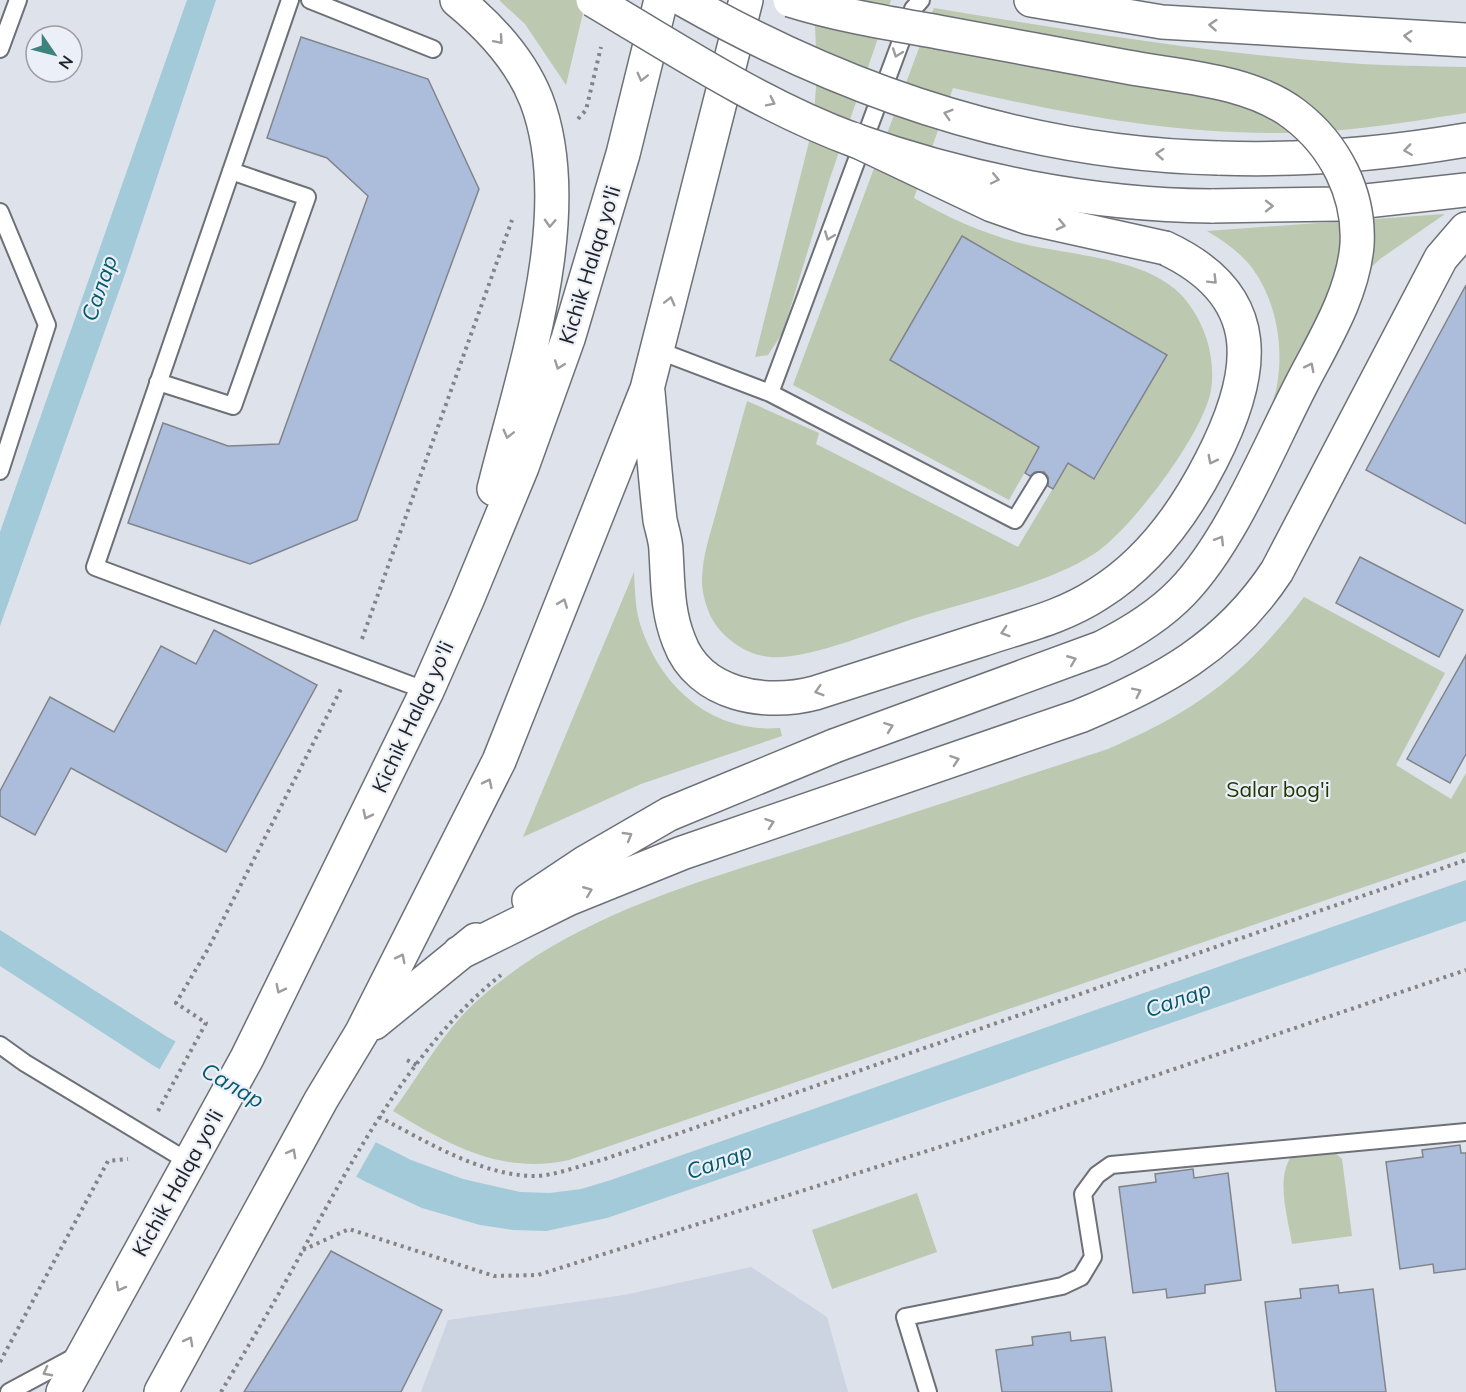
<svg xmlns="http://www.w3.org/2000/svg" width="1466" height="1392" font-family="Mulish,sans-serif">
<style>
.built{fill:#ccd4e1}
.green{fill:#bcc8af}
.water{fill:#a2cad8}
.pier{fill:#dee2ea}
.building{fill:#abbddb;stroke:#80848b;stroke-width:1.5}
.lines{fill:none;stroke-linecap:round;stroke-linejoin:round}
.lane-casing{stroke:#6d7177;stroke-width:20}
.primary-casing{stroke:#6d7177;stroke-width:36}
.highway-casing{stroke:#6d7177;stroke-width:36}
.path{stroke:#818489;stroke-width:4;stroke-dasharray:3 4.5;stroke-linecap:butt}
.lane{stroke:#fff;stroke-width:16}
.primary{stroke:#fff;stroke-width:33}
.highway{stroke:#fff;stroke-width:33}
.primary-bridge-casing{stroke:#6d7177;stroke-width:36;stroke-linecap:butt}
.highway-bridge-casing{stroke:#6d7177;stroke-width:36;stroke-linecap:butt}
.primary-bridge{stroke:#fff;stroke-width:33}
.highway-bridge{stroke:#fff;stroke-width:33}
.oneway{stroke:#9c9c9d}
.labels{text-anchor:middle;stroke-width:4.5;stroke-linejoin:round;paint-order:stroke}
.street-label{font-size:21px;fill:#222326;stroke:#ebeff7}
.park-label{font-size:21px;fill:#243603;stroke:#ebeff7}
.water-label{font-size:22px;font-style:italic;fill:#04596d;stroke:#ebeff7}
</style>
<rect width="100%" height="100%" fill="#dee2ea"/>
<!-- built -->
<path class="built" d="M751,1267L827,1317L848,1392H421L448,1320L624,1295Z"/>
<!-- green -->
<path class="green" d="M499,0H586L566,85L525,24Z
M814,0H891L830,178L783,332L768,355L755,357L813,126L817,75Z
M934,8C1071,31 1209,53 1348,63C1387,66 1427,66 1466,67V113C1402,123 1337,134 1272,133C1163,133 1059,112 953,88L914,198C947,217 980,232 1016,242C1067,256 1148,256 1184,298C1205,323 1216,357 1211,390C1204,433 1131,530 1094,554C1047,584 973,600 919,617C880,629 810,660 770,657C746,655 722,638 711,617C706,606 702,593 702,581C702,556 711,532 717,509C727,473 737,437 747,401L819,433L816,444L1018,547L1068,463L1095,479L1167,355L962,236L890,360L1039,447L1009,500L793,385Z
M1445,214L1380,259L1358,280L1270,410C1287,367 1281,308 1253,269C1241,253 1224,241 1207,231Z
M634,572C635,590 635,610 641,627C662,689 713,733 780,728L782,736L641,784L523,837Z
M1304,597L1445,673L1396,765L1451,799L1466,773V852L569,1160C502,1175 449,1145 393,1111C420,1074 444,1030 478,1000C571,916 699,882 814,845C913,813 1010,781 1108,749C1198,710 1245,675 1304,597Z
M1332,1150L1342,1159L1352,1236L1292,1244C1288,1217 1274,1175 1294,1153Z
M917,1193L937,1252L832,1289L812,1230Z"/>
<!-- water -->
<path class="water" d="M187,0H216L125,274L0,626V532Z
M1466,880V921L607,1218L546,1231L513,1230L480,1225L422,1208L366,1182L154,1066L0,966V930L169,1038L411,1160L463,1179L520,1192L550,1193L581,1189L611,1180Z"/>
<!-- pier -->
<path class="pier" d="M177,1039L377,1140L355,1179L158,1072Z"/>
<!-- building -->
<path class="building" d="M301,37L428,79L479,189L357,520L250,564L128,523L163,423L228,446L279,444L368,196L327,158L267,138Z
M962,236L1167,355L1094,479L1068,463L1053,489L1048,486V477L1044,472H1035L1030,476L1025,473L1039,447L890,360Z
M1466,285V524L1366,470Z
M1360,557L1463,610L1439,657L1336,603Z
M214,630L317,685L226,852L71,768L35,835L0,816V791L50,697L114,732L161,646L196,664Z
M1466,655V754L1450,783L1407,759Z
M1460,1145L1461,1153H1466V1269L1434,1273L1433,1264L1400,1269L1386,1162L1423,1157L1422,1150Z
M1193,1169L1194,1178L1228,1173L1241,1280L1205,1285V1293L1167,1298L1166,1289L1133,1293L1119,1187L1156,1182L1155,1174Z
M331,1251L442,1310L401,1392H244Z
M1338,1285L1339,1293L1373,1289L1386,1392H1276L1265,1302L1301,1298L1300,1289Z
M1070,1332L1071,1341L1105,1337L1112,1392H1002L996,1350L1033,1345L1032,1337Z"/>
<g class="lines">
<defs>
<path id="lane" d="M290,0L95,567L427,691
M310,0L433,49
M0,49L18,0
M0,212L47,325L0,471
M657,350L770,393L1015,520L1039,481
M158,382L233,406L307,197L231,171
M770,393L913,9L921,0
M0,1045L25,1063L189,1162
M9,1392L78,1355
M928,1392L905,1317L1062,1286L1081,1277L1093,1257L1083,1194L1097,1175L1111,1165L1466,1132"/>
<path id="primary" d="M1218,158C1302,161 1384,154 1466,140
M1211,206L1339,204L1466,190"/>
<path id="highway" d="M457,0C490,27 520,59 536,99C580,213 522,375 494,489
M1031,0L1162,22L1466,40
M648,392C652,435 655,477 660,520C662,530 666,541 666,551C668,583 667,611 679,641C699,696 766,706 815,693C872,675 928,657 984,639C1023,626 1063,617 1098,594C1148,563 1185,512 1211,461C1256,374 1268,296 1165,248
M529,900L586,862L669,814L834,746
M459,953L568,899L682,853L1080,716C1162,682 1227,647 1277,571L1441,258L1466,229
M374,1023L476,940
M63,1392L247,1058L427,691L467,600L522,467L568,339L623,154L661,0
M161,1392L321,1100L362,1032L499,761L647,389L746,0"/>
</defs>
<!-- lane casing -->
<use href="#lane" class="lane-casing"/>
<!-- primary casing -->
<use href="#primary" class="primary-casing"/>
<!-- highway casing -->
<use href="#highway" class="highway-casing"/>
<!-- path -->
<path class="path" d="M578,119L586,110L601,47
M362,639L512,220
M407,1060L418,1066
M158,1111L206,1023L176,1003L208,949L342,687
M379,1117C426,1141 479,1175 534,1176C555,1176 581,1165 602,1160L1466,860
M303,1250L349,1229L494,1276L538,1275L1021,1121L1466,970
M0,1362L108,1161L128,1159
M221,1392C249,1345 277,1298 303,1250C354,1156 416,1042 501,975"/>
<!-- lane -->
<use href="#lane" class="lane"/>
<!-- primary -->
<use href="#primary" class="primary"/>
<!-- highway -->
<use href="#highway" class="highway"/>
<defs>
<path id="primary-bridge" d="M593,0C677,50 762,106 854,140C967,180 1091,205 1211,206
M684,0C848,93 1029,154 1218,158"/>
<path id="highway-bridge" d="M790,0C838,15 888,23 938,32C1001,44 1064,55 1127,67C1181,77 1249,80 1294,114C1335,145 1360,194 1357,245C1353,295 1323,342 1301,385C1268,449 1231,541 1182,592C1159,616 1131,633 1101,648L834,746
M853,139L992,205L1029,218L1165,248"/>
</defs>
<!-- primary-bridge casing -->
<use href="#primary-bridge" class="primary-bridge-casing"/>
<!-- highway-bridge casing -->
<use href="#highway-bridge" class="highway-bridge-casing"/>
<!-- primary-bridge -->
<use href="#primary-bridge" class="primary-bridge"/>
<!-- highway-bridge -->
<use href="#highway-bridge" class="highway-bridge"/>
</g>
<!-- one-way arrows -->
<defs><path id="oneway-chevron" d="M-2-3.5L2.5 0L-2 3.5" fill="none" stroke-width="1.6" stroke-linecap="round" stroke-linejoin="round" transform="scale(1.5)"/></defs>
<g class="oneway">
<use href="#oneway-chevron" transform="translate(1213 25) rotate(-176)"/>
<use href="#oneway-chevron" transform="translate(1408 36) rotate(-176)"/>
<use href="#oneway-chevron" transform="translate(499 40) rotate(49)"/>
<use href="#oneway-chevron" transform="translate(897 53) rotate(110)"/>
<use href="#oneway-chevron" transform="translate(642 77) rotate(104)"/>
<use href="#oneway-chevron" transform="translate(771 102) rotate(26)"/>
<use href="#oneway-chevron" transform="translate(948 114) rotate(-163)"/>
<use href="#oneway-chevron" transform="translate(1408 150) rotate(172)"/>
<use href="#oneway-chevron" transform="translate(1160 154) rotate(-176)"/>
<use href="#oneway-chevron" transform="translate(995 179) rotate(12)"/>
<use href="#oneway-chevron" transform="translate(1269 206)"/>
<use href="#oneway-chevron" transform="translate(550 223) rotate(93)"/>
<use href="#oneway-chevron" transform="translate(1061 225) rotate(13)"/>
<use href="#oneway-chevron" transform="translate(829 236) rotate(111)"/>
<use href="#oneway-chevron" transform="translate(1213 280) rotate(45)"/>
<use href="#oneway-chevron" transform="translate(670 301) rotate(-76)"/>
<use href="#oneway-chevron" transform="translate(559 365) rotate(110)"/>
<use href="#oneway-chevron" transform="translate(1310 367) rotate(-63)"/>
<use href="#oneway-chevron" transform="translate(508 434) rotate(104)"/>
<use href="#oneway-chevron" transform="translate(1212 460) rotate(117)"/>
<use href="#oneway-chevron" transform="translate(1220 540) rotate(-58)"/>
<use href="#oneway-chevron" transform="translate(563 603) rotate(-69)"/>
<use href="#oneway-chevron" transform="translate(1005 632) rotate(162)"/>
<use href="#oneway-chevron" transform="translate(1072 660) rotate(-22)"/>
<use href="#oneway-chevron" transform="translate(819 691) rotate(163)"/>
<use href="#oneway-chevron" transform="translate(1137 692) rotate(-26)"/>
<use href="#oneway-chevron" transform="translate(889 727) rotate(-20)"/>
<use href="#oneway-chevron" transform="translate(955 760) rotate(-19)"/>
<use href="#oneway-chevron" transform="translate(488 783) rotate(-64)"/>
<use href="#oneway-chevron" transform="translate(367 815) rotate(116)"/>
<use href="#oneway-chevron" transform="translate(770 823) rotate(-19)"/>
<use href="#oneway-chevron" transform="translate(628 836) rotate(-30)"/>
<use href="#oneway-chevron" transform="translate(588 891) rotate(-22)"/>
<use href="#oneway-chevron" transform="translate(401 958) rotate(-63)"/>
<use href="#oneway-chevron" transform="translate(280 989) rotate(117)"/>
<use href="#oneway-chevron" transform="translate(292 1153) rotate(-61)"/>
<use href="#oneway-chevron" transform="translate(120 1287) rotate(119)"/>
<use href="#oneway-chevron" transform="translate(189 1341) rotate(-61)"/>
<use href="#oneway-chevron" transform="translate(47 1372) rotate(152)"/>
</g>
<g class="labels">
<!-- street labels -->
<g class="street-label">
<text transform="translate(590 265) rotate(-73)" y="7">Kichik Halqa yo'li</text>
<text transform="translate(413 717) rotate(-65)" y="7">Kichik Halqa yo'li</text>
<text transform="translate(178 1183) rotate(-61)" y="7">Kichik Halqa yo'li</text>
</g>
<!-- park labels -->
<g class="park-label">
<text x="1278" y="797">Salar bog'i</text>
</g>
<!-- water labels -->
<g class="water-label">
<text transform="translate(99 288) rotate(-71)" y="8">Салар</text>
<text transform="translate(1178 999) rotate(-19)" y="8">Салар</text>
<text transform="translate(233 1085) rotate(30)" y="8">Салар</text>
<text transform="translate(719 1161) rotate(-19)" y="8">Салар</text>
</g>
</g>
<!-- north arrow -->
<g transform="translate(54 54) rotate(125)"><circle r="28" fill="#ebeff7" stroke="#9b9da3" stroke-width="1.5"/>
<path d="M0-4.5L10 22L0 15L-10 22Z" fill="#3c837e"/>
<text y="-9" font-size="16" font-weight="bold" text-anchor="middle" fill="#222326">N</text>
</g>
</svg>
